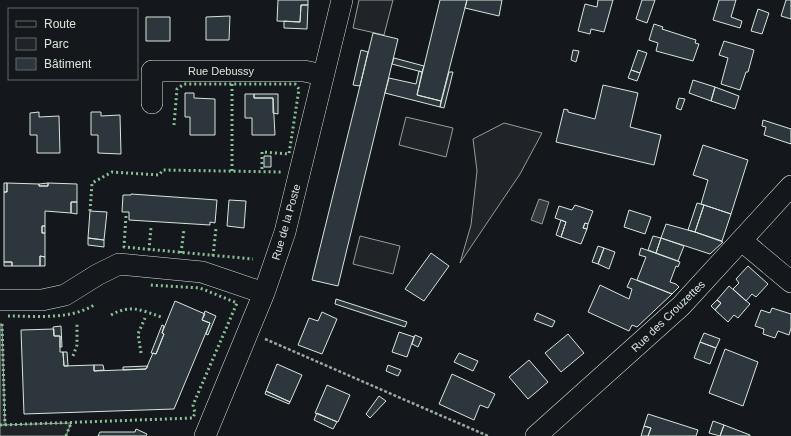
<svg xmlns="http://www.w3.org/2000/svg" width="791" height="436" font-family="Helvetica,sans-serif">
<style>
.green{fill:#202428;stroke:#939e99}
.parking{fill:#24282b;stroke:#939e99}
.water{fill:#363b3e;stroke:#939e99}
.building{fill:#2c363c;stroke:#d8e6dc}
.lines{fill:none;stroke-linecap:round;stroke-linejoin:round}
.minor-casing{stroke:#d8e6dc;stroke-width:22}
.path{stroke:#9da8a2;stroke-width:2.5;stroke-dasharray:3 2;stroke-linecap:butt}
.minor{stroke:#14181c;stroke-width:21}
.hedge{stroke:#8ac095;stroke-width:3;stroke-dasharray:2 3;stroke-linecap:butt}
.labels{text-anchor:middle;stroke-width:3;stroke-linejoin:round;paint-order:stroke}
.street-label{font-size:11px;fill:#d8e6dc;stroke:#14181c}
</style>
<rect width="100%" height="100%" fill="#14181c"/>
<!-- green -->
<path class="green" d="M359,0H393L384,35L353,28Z
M406,117L453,128L446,157L399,145Z
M504,123L542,133L520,174L460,263L471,225L477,171L473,139Z
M360,236L400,246L393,274L353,264Z
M71,423L66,436H0V425Z"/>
<!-- parking -->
<path class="parking" d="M0,324H2L5,425H0Z"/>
<!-- water -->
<path class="water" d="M539,199L549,202L542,224L531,220Z"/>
<!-- building -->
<path class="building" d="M278,0H308V5H301L300,22L277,21Z
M440,0H467L441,101L417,95Z
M467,0H502L499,16L465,8Z
M598,0H613L604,32L591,29L590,34L578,31L585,4L597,7Z
M642,0H655L647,23L636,19Z
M719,0H736L731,17L742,21L740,28L713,20Z
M786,0H791V19L781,16Z
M301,5H308L307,29L284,28V21L300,22Z
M758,9L769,13L762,34L751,31Z
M230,16L229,40H206V17Z
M146,17H170V41H146Z
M654,24L663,27L662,29L696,40L695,43L699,44L693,61L656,51L658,43L649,40Z
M373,33L398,39L338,286L312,280Z
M724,41L754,50L748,72H746L740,90L721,84L728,58L719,55Z
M361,50L368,52L360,86L353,85Z
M573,50L579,51L576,62L571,60Z
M638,50L647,53L640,73L631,70Z
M394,58L424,66L422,72L392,64Z
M631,70L640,73L637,81L628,78Z
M419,71L422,72L417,95L441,101L440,107L385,93L389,78L416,84Z
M449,72H453L444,108L440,107Z
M693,80L715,87L711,101L689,93Z
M603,85L638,93L630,127L661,135L654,165L556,142L564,109L568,110V112L595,119Z
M715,87L739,96L735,109L711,101Z
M185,93H194V98L215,99V135H190V117H185Z
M245,94H254V98H273L275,135H252V118H245Z
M254,94H278V114L273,113V98H254Z
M679,98L685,99L681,110L676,108Z
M39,112V117L59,116L60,153H37V135H30V113Z
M91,112H101V116L120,115L121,154L98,153V135H91Z
M763,120L791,129V144L764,135L766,127L762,126Z
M703,145L748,160L731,214L701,204L708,180L693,175Z
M264,156H271V167H264Z
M4,183H7V192H4Z
M7,183L39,184V186H48V183L77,184V202H71V213L45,211V226H42V233H45V257L40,256V266H12V262H4V192H7Z
M48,183V186H39V184Z
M131,194L217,200L215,223L210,222V225L129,220V212H122L123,195H131Z
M229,200L246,201L244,228L227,226Z
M71,202H77V214L71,213Z
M697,203L704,205L695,232L688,230Z
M575,205L593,211L588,224L585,223L583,228L587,229L581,244L561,237L566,222L555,218L559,206L572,210Z
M704,205L731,214L722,241L695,232Z
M629,210L651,217L645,234L624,227Z
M90,211L107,212L104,240L88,238Z
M561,220L566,222L561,237L556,235Z
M585,223L588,224L587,229L583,228Z
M666,224L695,232L723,242L710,254L661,238Z
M42,226H45V233H42Z
M653,236L661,238L656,253L648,250Z
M88,238L104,240V247L88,245Z
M661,238L684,246L678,261L656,253Z
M598,246L604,248L598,264L592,262Z
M604,248L615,252L609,269L598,264Z
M641,248L680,262L678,267L676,266L670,282L676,284L679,287L672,294L637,280L646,257L639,255Z
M431,253L449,266L424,301L405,289Z
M40,256L45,257V266H40Z
M4,262H12V266H4Z
M748,266L768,284L756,297L752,294L746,301L733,289L739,283L736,279Z
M631,278L672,294L637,327L632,325L629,331L588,312L600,285L629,299L632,289L627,287Z
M729,286L750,304L738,318L734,315L728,322L715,310L721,303L717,300Z
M336,299L407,322L405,327L335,304Z
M717,300L721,303L715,310L711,306Z
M175,301L205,314L202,320L210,323L174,409L24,414L21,330L54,329V336H60V352H63L64,366L94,365V371L146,369L153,353L156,354L164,334L162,333Z
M772,308L791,314V328L789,335L778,331L775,338L763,334L764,329L755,326L761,310L770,313Z
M205,311L216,316L208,335L206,334L210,323L202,320Z
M322,312L337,319L322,354L298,345L309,318L318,321Z
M537,313L555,321L552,327L534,320Z
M162,325L164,326L162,333L164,334L156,354L151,353Z
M61,326L62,347H60V336H54L53,327Z
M399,332L414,337L407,357L392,352Z
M704,333L720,339L716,348L700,342Z
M568,334L584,353L561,372L545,353Z
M415,335L422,338L418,347L412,344Z
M700,342L716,348L710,364L694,358Z
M725,349L758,362L743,406L709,393Z
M63,352H67L68,366H64Z
M459,353L478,361L473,371L454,362Z
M529,360L548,382L528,399L509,377Z
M277,364L302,375L290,402L266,391Z
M94,365H103L104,370L94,371Z
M388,365L401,370L398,376L386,371Z
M148,366L146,369L123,370V367Z
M452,374L495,394L488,408L480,405L474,420L439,404Z
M327,385L350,395L338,422L315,413Z
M266,391L290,402L289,404L265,394Z
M379,396L386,401L370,418L366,414Z
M317,413L337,422L333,429L314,420Z
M648,414L698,430L696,436H648L651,428L644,426Z
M713,421L724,425L720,436L709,433Z
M724,425L750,435V436H720Z
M644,426L651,428L648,436H641Z
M136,429L147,434L146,436H98L100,432H135Z"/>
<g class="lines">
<defs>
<path id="minor" d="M152,103V71H304L323,75
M742,241L791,282
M0,300H42L65,295L97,275L119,264L202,272L264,293
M205,436L264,293L285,232L342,0
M536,436L681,306L791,186"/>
</defs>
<!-- minor casing -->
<use href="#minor" class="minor-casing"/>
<!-- path -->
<path class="path" d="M265,339L488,436"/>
<!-- minor -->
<use href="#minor" class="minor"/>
<!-- hedge -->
<path class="hedge" d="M174,125L177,89L184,84H295L299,89L289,154L262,152V172
M232,171V83
M90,211L92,183L112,172L159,175L163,170L283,172
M126,216L124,247L253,259
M149,250L151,227
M181,253L184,229
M213,256L216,228
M111,315C131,304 141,310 161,317
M8,316C36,316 70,320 94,305
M2,324L5,425
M141,353L138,334L145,318
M73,356L77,345V322
M0,425L193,418L195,413L193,405L237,303L200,288L149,285
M66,436L71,423"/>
</g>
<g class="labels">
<!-- street labels -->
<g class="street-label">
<text x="221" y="75">Rue Debussy</text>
<text transform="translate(286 222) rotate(-74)" y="4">Rue de la Poste</text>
<text transform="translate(668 316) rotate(-44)" y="4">Rue des Crouzettes</text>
</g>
</g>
<!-- legend -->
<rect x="8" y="8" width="130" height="72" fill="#14181c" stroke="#626a69"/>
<rect x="16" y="21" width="20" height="6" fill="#14181c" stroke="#626a69"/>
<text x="44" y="28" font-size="12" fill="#d8e6dc">Route</text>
<rect x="16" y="38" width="20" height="12" fill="#202428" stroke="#626a69"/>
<text x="44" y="48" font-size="12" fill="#d8e6dc">Parc</text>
<rect x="16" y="58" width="20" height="12" fill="#2c363c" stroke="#626a69"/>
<text x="44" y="68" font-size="12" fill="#d8e6dc">Bâtiment</text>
</svg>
